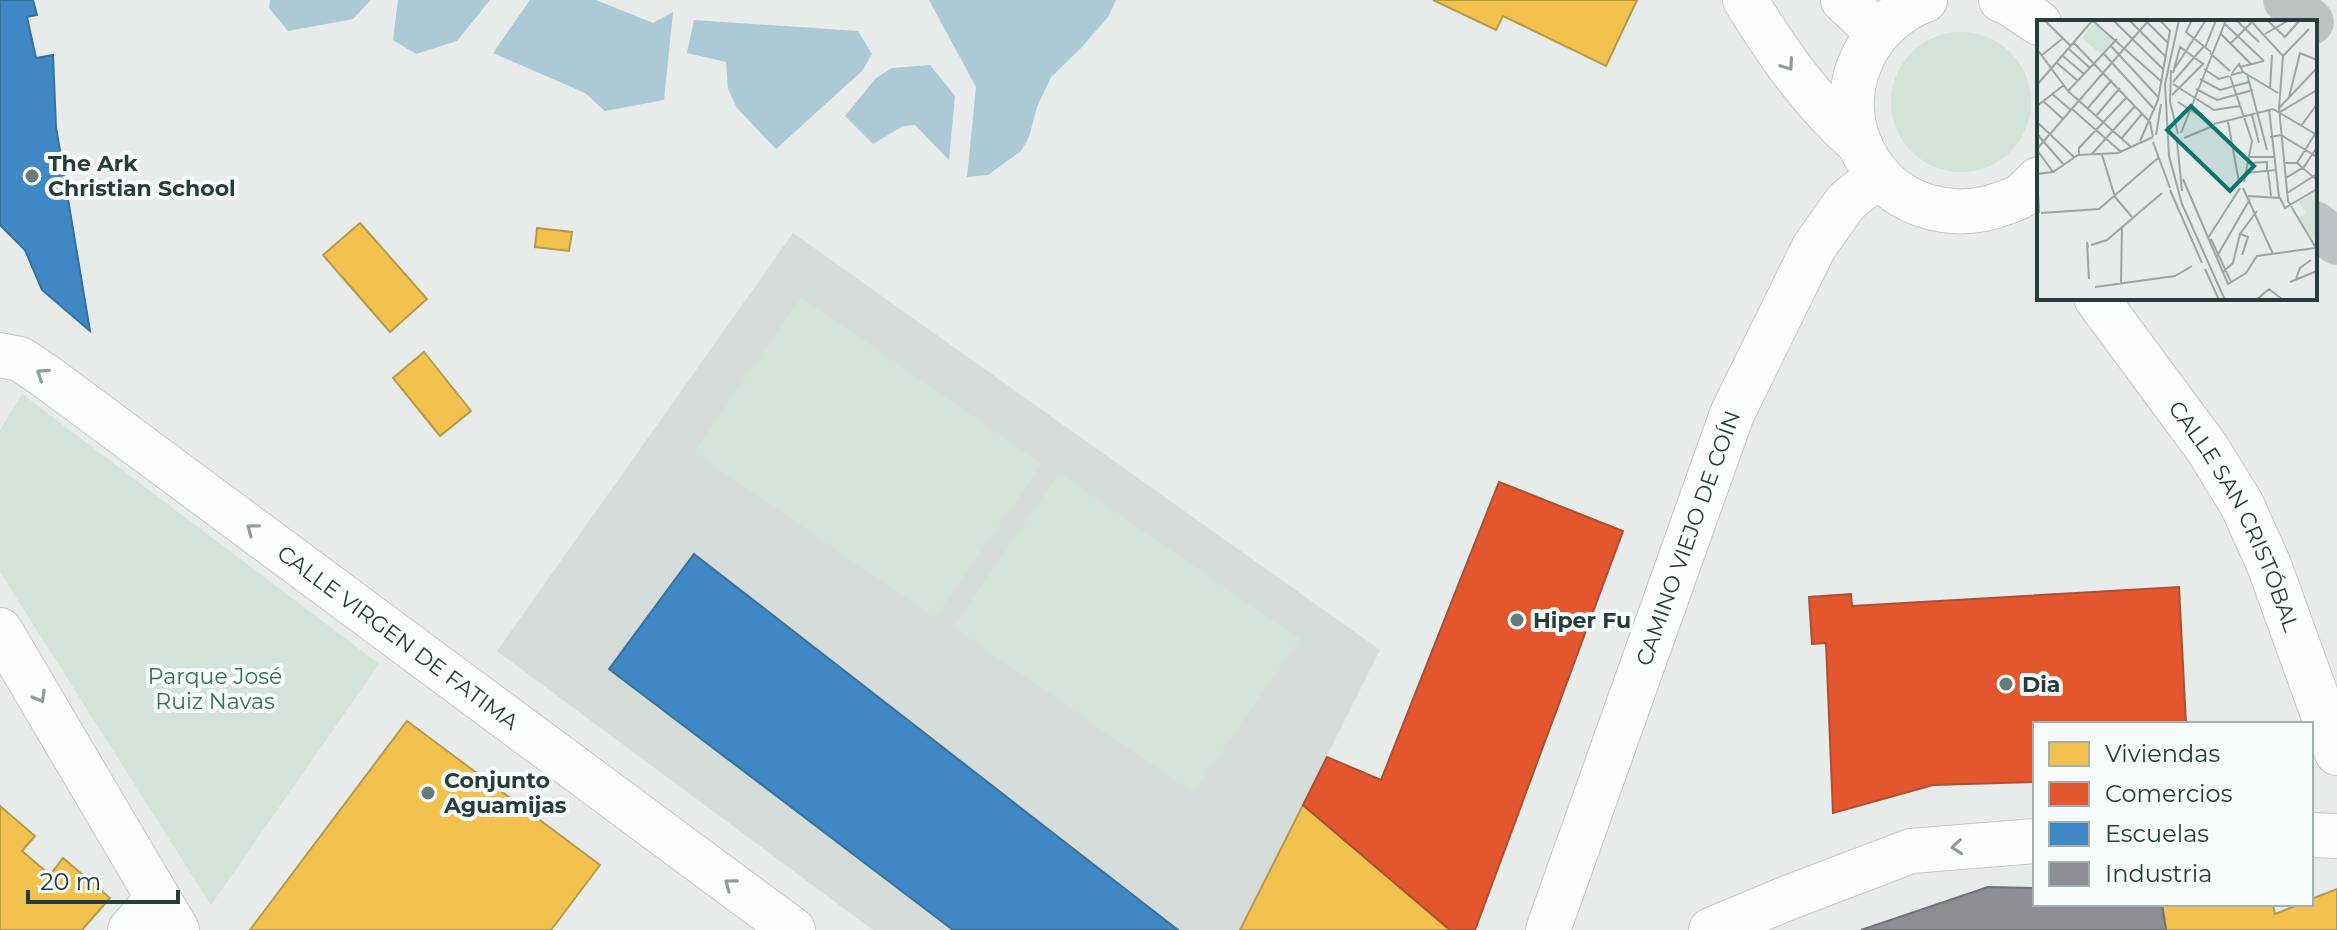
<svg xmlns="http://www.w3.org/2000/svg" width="2337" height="930" font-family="Montserrat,sans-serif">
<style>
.built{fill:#d5dcda}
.green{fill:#d2e3da}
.water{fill:#acc9d6}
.homes{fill:#f2c14e;stroke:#b49a49;stroke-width:2}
.shops{fill:#e4572e;stroke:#ab5032;stroke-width:2}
.schools{fill:#3f88c5;stroke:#37729c;stroke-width:2}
.industry{fill:#8d8d92;stroke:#6e7578;stroke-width:2}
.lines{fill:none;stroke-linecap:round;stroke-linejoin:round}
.minor-casing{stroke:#c4c8c7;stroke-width:46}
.highway-casing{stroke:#c2cac9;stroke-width:46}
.minor{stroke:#fbfcfc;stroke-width:44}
.highway{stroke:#bcc3c2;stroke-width:44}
.oneway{stroke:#909d9c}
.poi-dot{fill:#697b79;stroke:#f6faf8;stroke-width:3}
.labels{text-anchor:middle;stroke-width:8;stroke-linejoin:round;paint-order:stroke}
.poi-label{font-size:22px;font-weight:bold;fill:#253e3c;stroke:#f6faf8;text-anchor:start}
.street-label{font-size:22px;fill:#253e3c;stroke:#f6faf8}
.park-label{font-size:22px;fill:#327256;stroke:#f6faf8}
.inset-road{fill:none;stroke:#99a6a4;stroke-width:2}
.view{fill:#0f766e;fill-opacity:0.15;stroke:#0f766e;stroke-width:4}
.inset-edge{fill:none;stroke:#253e3c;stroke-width:4}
</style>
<rect width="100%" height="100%" fill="#e7ebea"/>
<!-- built -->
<path class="built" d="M793,233L1380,650L1240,930H873L497,651Z"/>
<!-- green -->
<path class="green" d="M1891 102a70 70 0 1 1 140 0a70 70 0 1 1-140 0Z
M801,297L1042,464L935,618L694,452Z
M22,394L379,664L211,905L0,572V430Z
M1059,473L1300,639L1193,793L953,627Z"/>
<!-- water -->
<path class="water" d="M270,0H371L353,19L288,31L269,8Z
M398,0H490L457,41L416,54L393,40Z
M530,0H596L653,23L673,12L664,100L605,111L585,93L493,53Z
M929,0H1116L1108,17L1081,48L1051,77L1037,107L1029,137L1021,151L988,175L967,177L976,87Z
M694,20L858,31L872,54L862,71L776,149L737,108L728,89L726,62L687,53Z
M930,65L955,96L949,160L915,125L903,126L873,144L845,116L876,78L892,68Z"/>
<!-- homes -->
<path class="homes" d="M1433,0H1637L1606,66L1503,16L1496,30Z
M360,223L427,299L390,332L323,255Z
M537,228L572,232L569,251L535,247Z
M424,352L471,411L440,436L393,378Z
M407,721L600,865L551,930H250Z
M1303,805L1450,930H1240Z
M0,806L35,836L22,851L50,875L63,858L110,898L82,930H0Z
M2337,889V930H2166L2162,904H2273L2275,914L2300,904H2311V899Z"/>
<!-- shops -->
<path class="shops" d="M1499,482L1623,531L1475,930H1450L1303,805L1327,757L1381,780Z
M2179,587L2186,724H2035V782L1933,785L1833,813L1826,643L1812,644L1809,597L1851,594L1852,606Z"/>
<!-- schools -->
<path class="schools" d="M0,0H33L37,15L27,17L36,58L53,55L56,127L90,331L42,290L25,250L0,225Z
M694,554L1178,930H953L609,669Z"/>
<!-- industry -->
<path class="industry" d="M1988,887L2035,888V904H2162L2166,930H1861Z"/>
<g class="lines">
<defs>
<g id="minor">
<path d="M1745,0C1780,56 1810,100 1860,145"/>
<path d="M1843,0L1877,32"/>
<path d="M1925,0C1861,24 1830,102 1869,162C1898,208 1955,222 2004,203C2009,201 2016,199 2021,196C2027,191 2033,184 2039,179"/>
<path d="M2001,0L2009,3L2039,23"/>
<path id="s1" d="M2096,298L2207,448L2242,505L2269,565L2337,753"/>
<path id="s2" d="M0,355L20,359L44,375L793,930"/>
<path d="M0,630L177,930"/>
<path d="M2311,835L2337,836"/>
<path d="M130,930L158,898"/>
<path id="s3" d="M1548,930L1732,414L1814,247L1846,202L1879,175"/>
<path d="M1711,930L1785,899L1911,851L2035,841"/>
</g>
<path id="highway" d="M2286,0L2311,22
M2315,224L2337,242"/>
</defs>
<!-- minor casing -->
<use href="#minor" class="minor-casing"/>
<!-- highway casing -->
<use href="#highway" class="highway-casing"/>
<!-- minor -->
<use href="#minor" class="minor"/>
<!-- highway -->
<use href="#highway" class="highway"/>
</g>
<!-- one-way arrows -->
<defs><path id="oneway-chevron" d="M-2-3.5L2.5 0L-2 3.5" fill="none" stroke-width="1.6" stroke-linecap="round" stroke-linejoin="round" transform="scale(2)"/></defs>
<g class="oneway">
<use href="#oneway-chevron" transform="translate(1788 65) rotate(55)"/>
<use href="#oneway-chevron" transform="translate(42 374) rotate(-146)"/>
<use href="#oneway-chevron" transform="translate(252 529) rotate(-143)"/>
<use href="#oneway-chevron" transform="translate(40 697) rotate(60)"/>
<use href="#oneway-chevron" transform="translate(1957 847) rotate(175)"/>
<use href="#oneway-chevron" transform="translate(730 884) rotate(-143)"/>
</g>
<!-- markers -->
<g class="poi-dot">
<circle cx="32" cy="176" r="8"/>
<circle cx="1517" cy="620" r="8"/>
<circle cx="2006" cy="684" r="8"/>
<circle cx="428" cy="793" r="8"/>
</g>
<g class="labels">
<!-- poi labels -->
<g class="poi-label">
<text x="48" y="171">The Ark<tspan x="48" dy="25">Christian School</tspan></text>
<text x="1533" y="628">Hiper Fu</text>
<text x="2022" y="692">Dia</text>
<text x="444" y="788">Conjunto<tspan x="444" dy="25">Aguamijas</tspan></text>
</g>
<!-- street labels -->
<g class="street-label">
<text dy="8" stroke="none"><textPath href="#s1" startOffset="260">CALLE SAN CRISTÓBAL</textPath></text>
<text dy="8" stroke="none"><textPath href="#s3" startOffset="416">CAMINO VIEJO DE COÍN</textPath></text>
<text dy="8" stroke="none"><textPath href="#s2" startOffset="490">CALLE VIRGEN DE FATIMA</textPath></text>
</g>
<!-- park labels -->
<g class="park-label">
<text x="215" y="684">Parque José<tspan x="215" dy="25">Ruiz Navas</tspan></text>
</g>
</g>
<!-- overview -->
<g transform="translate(2037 20)">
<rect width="280" height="280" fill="#e7ebea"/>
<path d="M57,3L78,19L64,34L45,18ZM280,171V225L262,197L269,193L262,182Z" fill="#d2e3da"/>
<path class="inset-road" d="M7,0L34,26M55,0L125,62M76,0L126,49M92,0L128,36M108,0L131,23M142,0L128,64L132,136L145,184L188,280M155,0L149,12L174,32M199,0L222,22M213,0L246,36L242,88L251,181L279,228M230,0L248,17L263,0M188,4L227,41M184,14L214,44M228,14L252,0M37,23L113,102L116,117M194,23L215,2M74,26L121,77M168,28L179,0M0,29L31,71L94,127M32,29L53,48M173,33L193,51M67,34L118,90M5,35L25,19M26,36L47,54M246,36L272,9M20,43L41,61M203,47L227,41M138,48L169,0M167,49L182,59L192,56M134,50L133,82L141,114M206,52L241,73M136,53L143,27L166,44M210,54L230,130M194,55L206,52L202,44L195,53M193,56L215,121L207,162M163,59L183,70L212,62M136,62L167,26M136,64L177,90L203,86M0,65L55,1M233,68L235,35M159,69L180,80L216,70M31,71L80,19M15,74L34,90M135,75L167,43M252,77L263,33L280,40M6,81L26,99M141,82L174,103M0,86L27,65M242,88L280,48M35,89L84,132M50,89L75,60M232,89L242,177M243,92L280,70M215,95L222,123M59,96L83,68M0,102L37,137M191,102L202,162M177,104L236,89L280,115M264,106L280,84M144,113L189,0M0,114L27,145M119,115L124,84M233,117L244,115L280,137M147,118L176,106M84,119L105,94M103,121L121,80L133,11L123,0M140,121L145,171M116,122L133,168M0,129L112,0M0,130L16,152M42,135V128L90,77M54,135L98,86M65,135L78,177L95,197M213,137H238M212,143L230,142V151M247,143H260L280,160M260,143L278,114M231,151L234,176M209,153L239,150M249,158L267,147L280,127M146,159L191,264L209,253L220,236L278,228M206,168L236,234M133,170L165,243M250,173L280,154M211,176L243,178L248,188L280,169M2,193L0,154L16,152L41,135L81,133L116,117M4,193L62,189L121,138M204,214L211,217L205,235M171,218L203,168M174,219L194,262M54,225L70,220L125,173M51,228L50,222L52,259M179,238L213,179M168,249L182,280M186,252L196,243L203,214L220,191M259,259L263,248L274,240M253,262L280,251M84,265L85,206M58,267L138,256L155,246M219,280L232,269L246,280"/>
<path class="view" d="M154,86L217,146L193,171L130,110Z"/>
<rect width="280" height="280" class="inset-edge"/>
</g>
<!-- legend -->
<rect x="2033" y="722" width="280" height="184" fill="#f6faf8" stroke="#a2afad" stroke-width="2"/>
<rect x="2049" y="742" width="40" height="24" fill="#f2c14e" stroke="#a2afad" stroke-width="2"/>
<text x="2105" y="762" font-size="24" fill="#253e3c">Viviendas</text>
<rect x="2049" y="782" width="40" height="24" fill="#e4572e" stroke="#a2afad" stroke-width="2"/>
<text x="2105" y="802" font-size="24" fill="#253e3c">Comercios</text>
<rect x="2049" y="822" width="40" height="24" fill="#3f88c5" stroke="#a2afad" stroke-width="2"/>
<text x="2105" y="842" font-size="24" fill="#253e3c">Escuelas</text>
<rect x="2049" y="862" width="40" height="24" fill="#8d8d92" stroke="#a2afad" stroke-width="2"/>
<text x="2105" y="882" font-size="24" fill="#253e3c">Industria</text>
<!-- scale -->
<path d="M28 890v12h150v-12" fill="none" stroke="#253e3c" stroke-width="4"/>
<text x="40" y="890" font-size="24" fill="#253e3c" stroke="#f6faf8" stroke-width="6" paint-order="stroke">20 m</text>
</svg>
